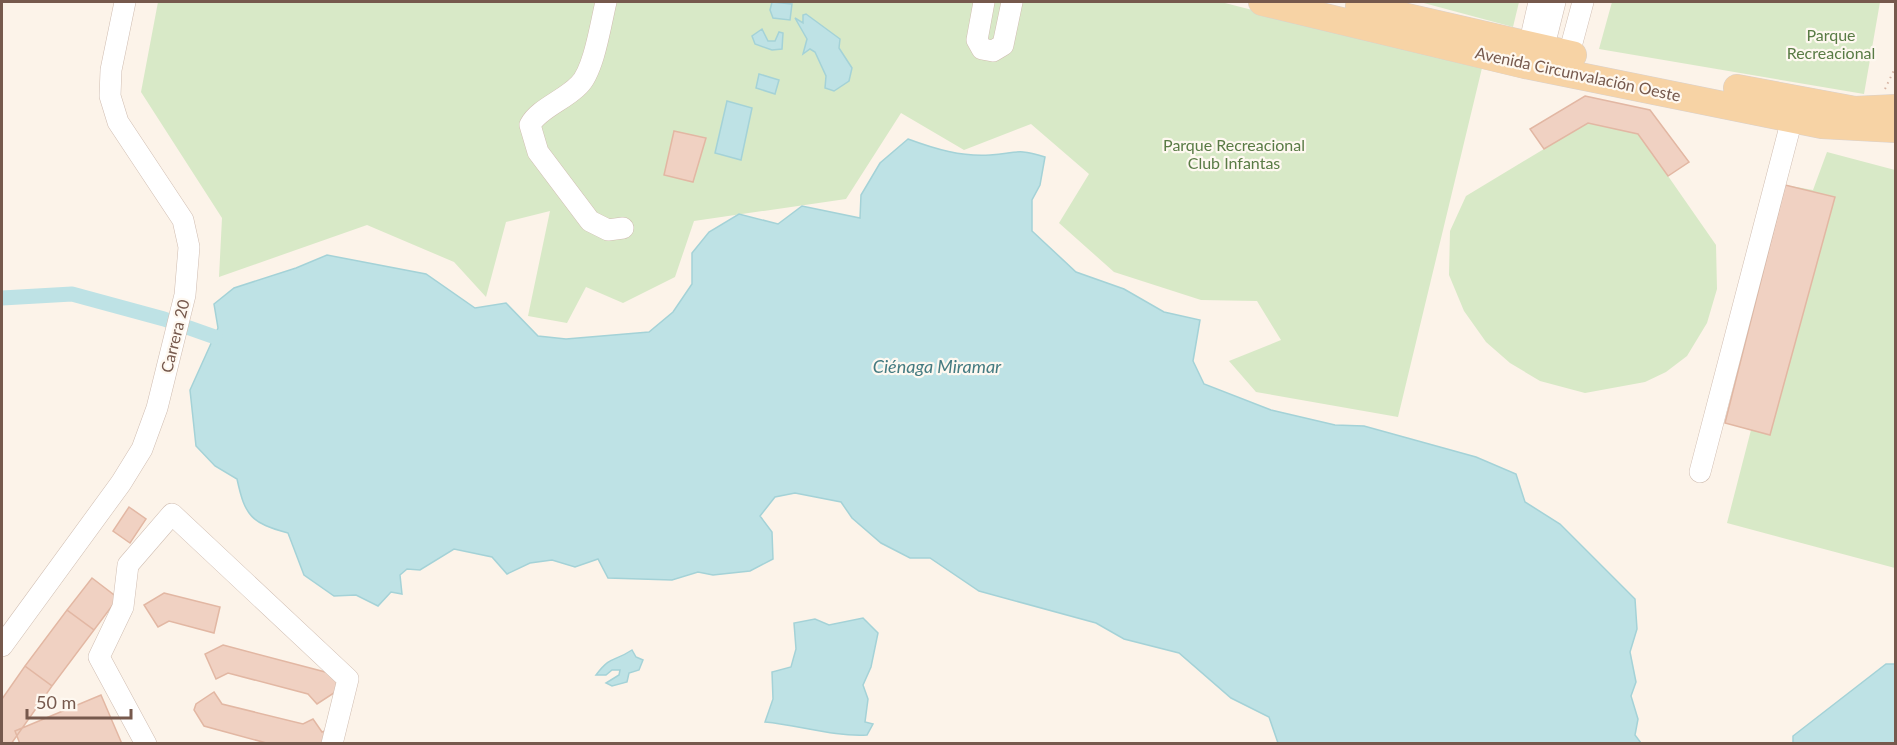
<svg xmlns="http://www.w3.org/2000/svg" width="1897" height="745" font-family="Lato,sans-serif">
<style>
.green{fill:#d8e9c7}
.water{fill:#bee2e5;stroke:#a4d2d7;stroke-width:1.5}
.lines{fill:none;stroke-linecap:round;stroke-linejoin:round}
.canal{stroke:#bee2e5;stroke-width:15}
.building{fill:#f0d1c2;stroke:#e2b7a3;stroke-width:1.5}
.minor-casing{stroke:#d0bdb1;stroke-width:22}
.major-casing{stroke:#d9d1cd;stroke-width:28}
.path{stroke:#d6b4a4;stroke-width:2;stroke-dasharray:1.5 4.5;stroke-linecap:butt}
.minor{stroke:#fff;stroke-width:21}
.major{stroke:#f7d3a5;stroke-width:27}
.labels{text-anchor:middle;stroke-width:4.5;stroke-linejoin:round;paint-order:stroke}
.park-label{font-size:16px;fill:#597b45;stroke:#fef8f0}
.street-label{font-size:16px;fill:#76594d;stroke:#fef8f0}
.water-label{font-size:18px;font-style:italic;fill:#447b81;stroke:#fef8f0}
</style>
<rect width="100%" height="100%" fill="#fcf3e9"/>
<!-- green -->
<path class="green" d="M158,2H1221L1482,68L1398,417L1256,392L1229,361L1281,340L1257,301L1201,300L1114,272L1059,223L1089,174L1031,124L964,150L901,113L846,199L694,221L675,277L623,303L586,287L567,323L528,316L550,211L506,222L486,297L454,262L367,225L219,277L222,218L141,92Z
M1420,2H1519L1513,27Z
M1612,2H1880L1864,94L1599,49Z
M1585,96L1650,110L1689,162L1668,176L1716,245L1717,289L1707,323L1687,356L1666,372L1645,382L1585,393L1540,381L1510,363L1486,342L1464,311L1449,275L1450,231L1466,196L1544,149L1530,129Z
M1827,152L1895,170V568L1727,523L1751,430L1725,423L1779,200L1785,185L1813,190Z"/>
<!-- water -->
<path class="water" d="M772,2L792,4L790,20L773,18L770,10Z
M806,14L840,39L839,48L852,68L849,81L834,91L825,88L826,76L815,52L810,49L803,54L807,39L795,18L803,23V15Z
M762,29L768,41H775L779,32L783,33L782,49L772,50L755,44L752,36Z
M759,74L779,80L775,94L756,88Z
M727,101L752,108L741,160L715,153Z
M908,139C935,149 962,157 990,155C1018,153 1016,148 1045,157L1040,185L1032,200V231L1076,272L1124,289L1164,312L1200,320L1193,361L1204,384L1271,410L1335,425L1364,426L1476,457L1516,474L1525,502L1560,524L1635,599L1637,629L1630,652L1636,682L1631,696L1638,719L1635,735L1641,743H1278L1269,717L1231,698L1179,653L1124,639L1096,623L979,591L930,558H910L881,543L852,518L841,502L795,493L775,497L760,516L772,532L773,559L750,571L713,575L698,572L672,580L608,578L598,559L575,567L552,560L530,563L507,574L492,557L454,549L420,570L407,569L400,575L402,594L391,592L378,606L356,595L334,596L304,575L288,533C251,523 245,516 237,479L215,466L196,446L190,390L218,328L214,304L234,288L296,268L327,255L426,274L475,308L506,303L538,336L566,339L649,332L673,312L692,284V253L709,232L739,214L778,224L802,206L860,218L861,195L880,163Z
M863,618L878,633L871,667L863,685L868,699L865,722L873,724L867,735C833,737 799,725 765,722L773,699L772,672L791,667L796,649L794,623L815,619L829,625Z
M632,650L636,657L643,660L639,670L629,673L627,682L612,686L606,683L619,675L620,670H612L606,675H596C611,655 614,662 632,650Z
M1886,664H1895V743H1793V736Z"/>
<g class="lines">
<!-- canal -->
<path class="canal" d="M2,298L72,294L164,319L215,337"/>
</g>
<!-- building -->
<path class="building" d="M1585,96L1650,110L1689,162L1668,176L1638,134L1588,123L1544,149L1530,129Z
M674,131L706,138L693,182L664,175Z
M1785,185L1835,197L1770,435L1725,423Z
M129,507L146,519L130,543L113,531Z
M92,578L118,598L94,630L67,610Z
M164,593L220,607L214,633L169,621L158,627L144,605Z
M67,610L94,630L52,686L25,666Z
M223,645L329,673L339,684L337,691L317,704L308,694L228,673L216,679L205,654Z
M25,666L52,686L11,744H2V699Z
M214,692L222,704L303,724L313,719L322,732L327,730L323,744H270L204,726L194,710L196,704Z
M101,695L122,744H20L15,731Z"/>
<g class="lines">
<defs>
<path id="minor" d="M606,2C601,22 594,71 579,85C565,100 538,109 530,125L538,152L590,221L608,230L623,228
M984,2L977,40L982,49L993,51L1003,45L1012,2
M1569,54L1583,2
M1526,59L1539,2
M1540,62L1555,2
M1700,472L1792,119
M2,646L121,483L142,449L157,408L185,295L189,247L183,220L118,122L110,96L111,70L125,2
M146,744L99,657L123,607L128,565L172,514L348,679L332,744"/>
<path id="major" d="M1262,2L1525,65L1822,125L1896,129
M1359,6L1573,55
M1737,88L1855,110L1896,108"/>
</defs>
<!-- minor casing -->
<use href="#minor" class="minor-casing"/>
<!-- major casing -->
<use href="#major" class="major-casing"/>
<!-- path -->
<path class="path" d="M1885,89L1896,66"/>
<!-- minor -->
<use href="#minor" class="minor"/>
<!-- major -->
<use href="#major" class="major"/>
</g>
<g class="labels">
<!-- park labels -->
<g class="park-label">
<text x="1831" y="41">Parque<tspan x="1831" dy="18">Recreacional</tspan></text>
<text x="1234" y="151">Parque Recreacional<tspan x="1234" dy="18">Club Infantas</tspan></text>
</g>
<!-- street labels -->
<g class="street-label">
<text transform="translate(1578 74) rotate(12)" y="6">Avenida Circunvalación Oeste</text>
<text transform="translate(175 336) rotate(-76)" y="6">Carrera 20</text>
</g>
<!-- water labels -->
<g class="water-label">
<text x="937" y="373">Ciénaga Miramar</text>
</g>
</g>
<!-- border -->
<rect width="1897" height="745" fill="none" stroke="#76594d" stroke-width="6"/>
<!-- scale -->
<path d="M27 709v9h104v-9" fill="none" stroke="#76594d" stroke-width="3"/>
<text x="36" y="709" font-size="18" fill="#76594d" stroke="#fef8f0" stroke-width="4.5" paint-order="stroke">50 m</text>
</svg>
